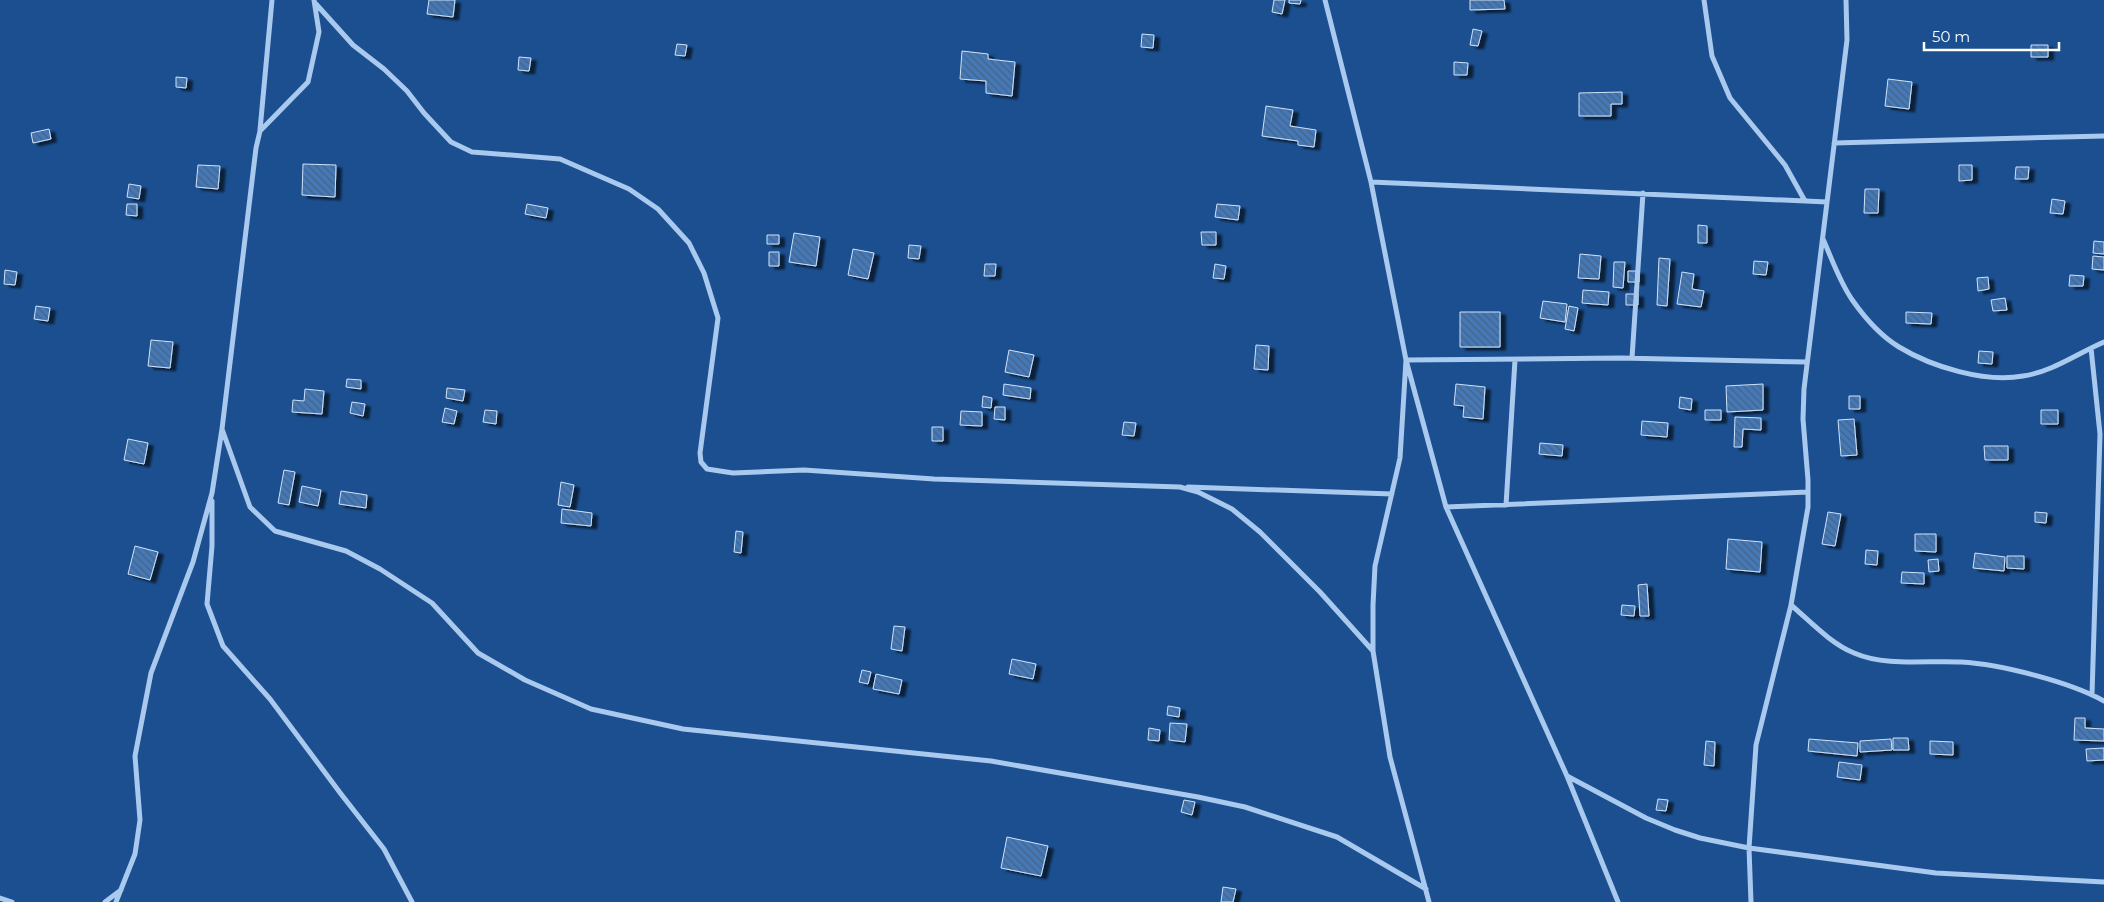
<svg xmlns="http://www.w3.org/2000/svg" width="2104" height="902" font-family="Montserrat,sans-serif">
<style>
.building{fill:url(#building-back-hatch);stroke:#cfe3fa;filter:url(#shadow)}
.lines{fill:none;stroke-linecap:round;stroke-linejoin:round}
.street{stroke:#a9c9ee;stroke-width:5}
</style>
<defs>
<pattern id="building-back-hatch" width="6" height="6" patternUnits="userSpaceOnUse" patternTransform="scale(1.25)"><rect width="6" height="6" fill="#4478b7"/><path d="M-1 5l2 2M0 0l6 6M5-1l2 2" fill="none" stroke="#486282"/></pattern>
<filter id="shadow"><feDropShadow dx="5.5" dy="3" stdDeviation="1" flood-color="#0009"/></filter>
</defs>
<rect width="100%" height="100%" fill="#1b4f8f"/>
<!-- building -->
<path class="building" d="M429,0H455L453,17L427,14Z
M1274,0H1285L1282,14L1272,12Z
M1289,0H1301L1300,4L1289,3Z
M1470,0H1504L1505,9L1470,10Z
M1473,29L1482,31L1478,46L1470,45Z
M1142,34L1154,35L1153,48L1141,47Z
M677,44L687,45L685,56L675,55Z
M2031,45H2048V57H2031Z
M962,51L988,54V59L1015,62L1012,96L986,93V81L960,79Z
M519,57L531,58L529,71L518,70Z
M1454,62L1468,63L1467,75H1454Z
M176,77L187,78L186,88L176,87Z
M1888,79L1912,82L1909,109L1885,106Z
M1622,92V104H1611V116H1579V93Z
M1266,106L1293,110L1290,126L1316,130L1314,147L1298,145V141L1262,136Z
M49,129L51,139L33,143L31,133Z
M303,164L336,165L335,197L302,195Z
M198,165L220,166L218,189L196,187Z
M1959,165H1972V180L1959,181Z
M2016,167H2029L2028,179H2015Z
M129,184L141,186L139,199L127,197Z
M1865,189H1879L1878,213H1864Z
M2052,199L2065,201L2063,214L2050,213Z
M127,204H137V216L126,215Z
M527,204L548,208L546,218L525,214Z
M1217,204L1240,206L1238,220L1215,217Z
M1698,225L1707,226V243H1698Z
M1201,232H1216V245H1202Z
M794,233L820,237L816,266L789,262Z
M767,235H779V244H767Z
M2094,241L2104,242V254L2093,253Z
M909,245L921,246L919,259L908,258Z
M853,249L874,253L868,279L848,275Z
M769,252H779V266H769Z
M1580,254L1601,256L1599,279L1578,278Z
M2093,256L2104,257V270L2092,269Z
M1659,258L1670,259L1667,306L1657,305Z
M1754,261L1768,262L1766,275L1753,274Z
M1614,262H1625L1623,288L1613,287Z
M985,264H996L995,276H984Z
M1215,264L1226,266L1224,279L1213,278Z
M5,270L17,272L15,285L4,284Z
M1628,271H1639V282H1628Z
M1682,272L1694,274L1692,289L1704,291L1701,307L1677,304Z
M2070,275L2084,276L2083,286H2069Z
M1988,277L1989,289L1978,291L1977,278Z
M1583,290L1609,292L1608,305L1582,303Z
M1626,294H1638V305H1626Z
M2005,298L2007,310L1993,311L1991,300Z
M1543,301L1567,304L1565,322L1540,318Z
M36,306L50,308L48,321L34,319Z
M1569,306L1578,308L1574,331L1565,329Z
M1460,312H1500V347H1460Z
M1906,312L1932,313L1931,324L1906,323Z
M151,340L173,342L170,368L148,366Z
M1256,345L1269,346L1268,370L1254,369Z
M1009,350L1034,355L1029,377L1005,372Z
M1979,351L1993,352L1992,364L1978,363Z
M347,379L361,380V389L346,387Z
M1004,384L1031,388L1030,399L1003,395Z
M1456,384L1485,387L1483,419L1463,417L1464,406L1454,405Z
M1763,384V410L1727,412L1726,386Z
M447,388L465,390L463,401L446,398Z
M305,389L324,391L322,414L292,412L293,400L304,401Z
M983,396L992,398L991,408L982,407Z
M1849,396H1860V409H1849Z
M1680,397L1692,399L1691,410L1679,408Z
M352,402L365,404L363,416L350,413Z
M995,407H1005V420L994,419Z
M445,408L457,411L454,424L442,422Z
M485,410L497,411L496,424L483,422Z
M1705,410H1721V420H1705Z
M2041,410H2058V424H2041Z
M961,411L982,412V426L960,425Z
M1735,417L1761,418V430L1743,429L1742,447H1734Z
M1854,419L1857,455L1841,456L1838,420Z
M1642,421L1668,423L1667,437L1641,435Z
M1124,422L1136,423L1134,436L1122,435Z
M932,427H943V441H932Z
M128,439L148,443L144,464L124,460Z
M1540,443L1563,445L1562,456L1539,454Z
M1984,446H2008V460H1985Z
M284,470L295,472L289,505L278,503Z
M561,482L574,485L570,507L558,505Z
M302,486L321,490L318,506L299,502Z
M341,491L367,495L366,508L339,504Z
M562,509L592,513L591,526L561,523Z
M1828,512L1841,514L1835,546L1822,544Z
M2035,512L2047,513L2046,523L2035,522Z
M736,531L743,532L741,553L734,552Z
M1915,534H1936V552L1915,551Z
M1728,539L1762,542L1760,572L1726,569Z
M135,546L158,552L150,580L128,574Z
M1866,550L1878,551L1877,565L1865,564Z
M1975,553L2005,557L2004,571L1973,568Z
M2007,556H2024V569L2007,568Z
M1938,559L1939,571L1929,572L1928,560Z
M1902,572L1924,573V584L1901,583Z
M1647,584L1649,616H1640L1638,585Z
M1622,605L1635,606L1634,616L1621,615Z
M894,626L905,627L902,651L891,649Z
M1012,659L1036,664L1033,679L1009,674Z
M862,670L871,672L868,684L859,682Z
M876,674L902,680L899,694L873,689Z
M1168,706L1180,708L1179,717L1167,715Z
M2075,718H2085V728L2104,729V741L2074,740Z
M1170,723L1187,724L1185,742L1169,740Z
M1149,728L1160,730L1159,741L1148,740Z
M1893,738H1908L1909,750H1893Z
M1809,739L1858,743L1857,756L1808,751Z
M1891,739L1892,750L1860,752V741Z
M1706,741L1715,742L1714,766L1704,765Z
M1930,741L1953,742V755L1930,754Z
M2104,748V760L2087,761L2086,749Z
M1839,762L1862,765L1860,780L1837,777Z
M1658,799L1668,800L1666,811L1656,810Z
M1184,800L1195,802L1192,815L1181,812Z
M1007,837L1048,846L1041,876L1001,868Z
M1223,887L1236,889L1233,902H1221Z"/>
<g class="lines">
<!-- street -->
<path class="street" d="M1325,0L1371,182L1406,360L1446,507L1567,776L1618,902
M1704,0L1712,56L1730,98L1785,165L1805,201
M316,4L353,45L384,69L407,91L424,113L451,142L472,152L560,159L629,189L658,209L689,243L704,273L718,318L700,453L701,462L707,469L733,473L804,470L934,479L1180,487L1198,492L1232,509L1260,532L1320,592L1373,651
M260,130L272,0
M1834,143L2104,136
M1371,182L1827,202
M1823,239C1832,259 1840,283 1853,301C1865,318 1881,336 1899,347C1932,367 1985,383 2023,376C2052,372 2078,353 2104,342
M2091,348L2100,434L2092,695
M1632,358L1643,193
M222,429L250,507L275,531L346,551L380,569L432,603L478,653L525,680L591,709L683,729L991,761L1198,797L1245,807L1337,837L1426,889
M1188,487L1392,494
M212,501V546L207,604L223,646L270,699L341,794L384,849L412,902
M1506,505L1515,360
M1446,507L1808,492
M1791,605C1811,622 1830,643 1854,653C1886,667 1927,660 1961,662C2000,664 2070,682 2104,701
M1567,776L1646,818L1675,830L1700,838L1749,848L1936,873L2104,882
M0,898L12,902
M105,902L121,890
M116,902L135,854L140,820L135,756L151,673L193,562L212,493L222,429L256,148L260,131L308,82L319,32L314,0
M1429,902L1390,757L1373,651V605L1375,566L1400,458L1406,360L1620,358L1807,362
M1751,902L1749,848L1756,745L1791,605L1808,507V480L1803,419L1804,389L1847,40L1846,0"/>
</g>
<!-- scale -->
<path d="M1924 42v8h135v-8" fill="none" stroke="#ffffff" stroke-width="2.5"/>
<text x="1932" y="42" font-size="15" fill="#ffffff" stroke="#1b4f8f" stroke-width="4" paint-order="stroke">50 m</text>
</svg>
